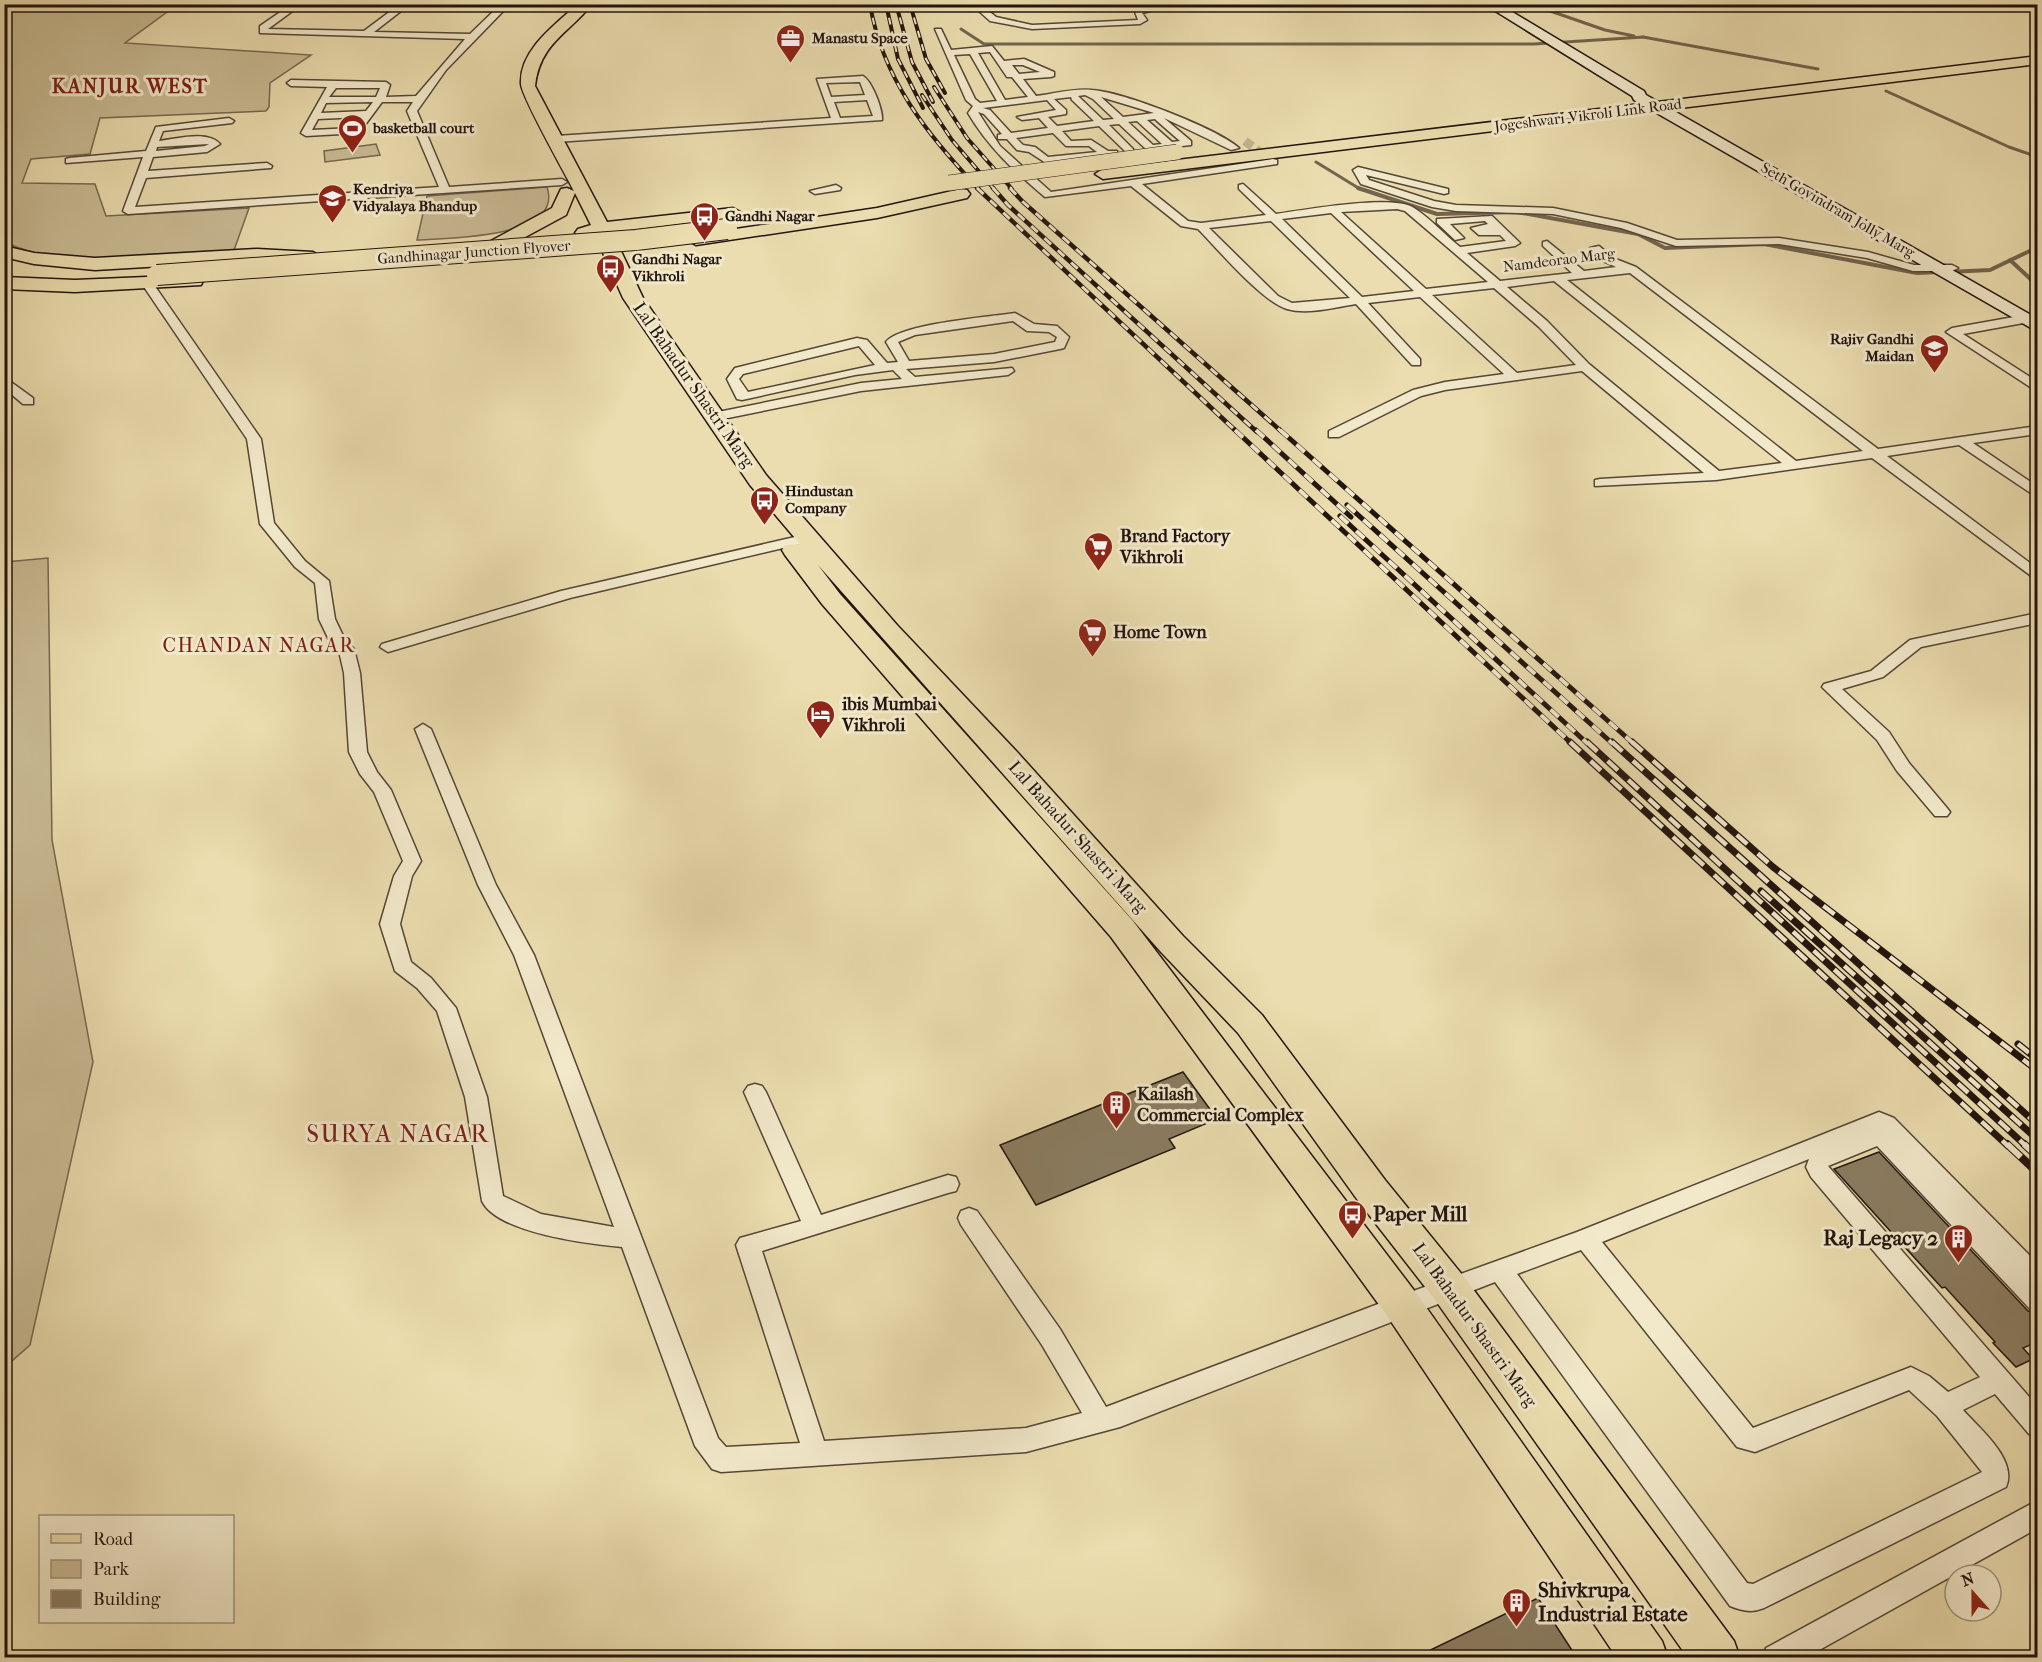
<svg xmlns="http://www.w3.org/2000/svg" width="2042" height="1662" font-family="'IM FELL French Canon',serif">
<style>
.green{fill:#c9bb94;stroke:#766851;stroke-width:1.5}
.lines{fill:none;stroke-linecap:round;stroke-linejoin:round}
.stream-far1{stroke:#72644e;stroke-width:3}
.stream{stroke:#72644e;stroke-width:4}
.building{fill:#8b7d62;stroke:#22140e;stroke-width:1.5}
.street-tunnel{stroke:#c3b58f;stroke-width:9;stroke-dasharray:9 4.5;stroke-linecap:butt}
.street-casing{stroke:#544636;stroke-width:3}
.secondary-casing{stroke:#22140e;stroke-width:3}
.primary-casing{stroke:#22140e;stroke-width:3}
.street{fill:#f2e9cb;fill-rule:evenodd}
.secondary{fill:#f2e9cb;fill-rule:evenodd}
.primary{fill:#ebddaf;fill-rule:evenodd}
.rail-far4-casing{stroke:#22140e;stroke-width:4}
.rail-far3-casing{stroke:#22140e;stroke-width:4.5}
.rail-far2-casing{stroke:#22140e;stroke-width:5}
.rail-far1-casing{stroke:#22140e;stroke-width:7}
.rail-casing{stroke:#22140e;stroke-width:8}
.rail-far4{stroke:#f2e9cb;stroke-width:2;stroke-dasharray:7;stroke-linecap:butt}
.rail-far3{stroke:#f2e9cb;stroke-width:3;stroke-dasharray:9;stroke-linecap:butt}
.rail-far2{stroke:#f2e9cb;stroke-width:4;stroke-dasharray:11;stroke-linecap:butt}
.rail-far1{stroke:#f2e9cb;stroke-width:4.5;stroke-dasharray:14;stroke-linecap:butt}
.rail{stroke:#f2e9cb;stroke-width:6;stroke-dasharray:19;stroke-linecap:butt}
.primary-bridge-far1-casing{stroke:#22140e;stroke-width:16;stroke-linecap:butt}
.primary-bridge-casing{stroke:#22140e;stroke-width:22;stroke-linecap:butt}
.primary-bridge-far1{stroke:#ebddaf;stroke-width:15}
.primary-bridge{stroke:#ebddaf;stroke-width:20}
.labels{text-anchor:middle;stroke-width:6;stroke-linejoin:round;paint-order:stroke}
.far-poi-label{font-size:15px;font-weight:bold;fill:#22140e;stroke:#f2e9cb;text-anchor:start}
.far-street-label{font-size:15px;fill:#22140e;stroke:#f2e9cb}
.street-label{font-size:18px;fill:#22140e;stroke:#f2e9cb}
.poi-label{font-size:18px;font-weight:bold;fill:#22140e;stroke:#f2e9cb;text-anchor:start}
.far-district-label{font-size:20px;font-weight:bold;letter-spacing:1.5px;fill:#7a1f14;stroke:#f2e9cb}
.neighbourhood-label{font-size:20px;letter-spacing:1.5px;fill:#7a1f14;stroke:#f2e9cb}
.near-poi-label{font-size:21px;font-weight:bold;fill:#22140e;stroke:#f2e9cb;text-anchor:start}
.near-neighbourhood-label{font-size:24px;letter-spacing:1.5px;fill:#7a1f14;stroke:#f2e9cb}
</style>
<rect width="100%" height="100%" fill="#ebddaf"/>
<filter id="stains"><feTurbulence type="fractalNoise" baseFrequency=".00333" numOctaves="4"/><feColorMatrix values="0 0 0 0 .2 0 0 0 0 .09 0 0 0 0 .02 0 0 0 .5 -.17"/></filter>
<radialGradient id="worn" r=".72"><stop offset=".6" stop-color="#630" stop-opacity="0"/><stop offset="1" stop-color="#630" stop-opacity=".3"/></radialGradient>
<!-- green -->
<path class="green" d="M4,5H208L201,10H170L125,43L311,55L270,83L269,107L266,111L100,118L90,154L31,159L22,183L95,184L106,216L249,208L233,253C166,256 64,272 5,242Z
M376,144L380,155L325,162L324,151Z
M547,187C565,239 446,238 417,240L427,196Z
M48,558L52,840L93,1062L30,1345L5,1367V562Z"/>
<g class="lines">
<!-- stream-far1 -->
<path class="stream-far1" d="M1530,4L1605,30L1634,36
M961,29L984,44H1534L1644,37
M1643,37L1818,69
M1886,91L2009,147L2038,157
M1316,162L1360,189"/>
<!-- stream -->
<path class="stream" d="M1358,188L1437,214L1517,212L1638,234L1665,248L1764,244L1917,273L1939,272
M2010,260L2038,286
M1948,272L1990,270L2038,247"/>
</g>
<!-- building -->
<path class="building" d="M1183,1072L1217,1119L1169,1139L1175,1148L1036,1205L1000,1145Z
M1879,1152L2028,1311L2037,1314V1342L2023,1348L2033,1359L2016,1367L1993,1343L1995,1342L1945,1287L1942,1288L1834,1169Z
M1538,1598L1577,1658H1414Z"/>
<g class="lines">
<!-- street-tunnel -->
<path class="street-tunnel" d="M1245,141L1273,162"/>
<defs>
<path id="street" d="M292,4H302L268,29L364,31L400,4H410L374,32L470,34L501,4H510L446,70L417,111L449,187L562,179L567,182L562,185L128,214L123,211L143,157L66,163V159L69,158L146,151L156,127L229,118L234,121L232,123L163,131L159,141C176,139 208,130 220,144L207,152L153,157L148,171L267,163L272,166L271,168L146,178L135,207L439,187L407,111L413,102H382L359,133L306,136L301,133L327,87L291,86L287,83L291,80L386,82L390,85L386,97L416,96L465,39L260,33V26ZM336,88H380L376,97H329ZM373,102L366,111L321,113L326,103ZM362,117L353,128L312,130L318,119ZM209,144L205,146L156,151L157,147Z
M971,4H980L996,17L1032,25L1138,20L1134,9L1181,4L1142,13L1147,20L1140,24L1032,29L990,21Z
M935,29H941L951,50L992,46L1004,61L1024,59L1054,72V76L1051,77L1023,79L1036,96C1054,94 1074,88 1092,90C1123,92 1216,128 1239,148L1231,150L1164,118L1191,141V145L1147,150L1119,124L1109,125L1133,149V153H1127L1099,126L1062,131L1071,141L1091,140L1108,151H1117V155L1046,163L1029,152L1017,150L1007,139H998V135L1002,134L984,114L978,112L1000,146L1051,192L1273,159L1277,160V164L1142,184L1188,221L1201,223L1266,215L1239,189V185L1243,184L1276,214C1304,210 1393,194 1414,208C1431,219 1445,235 1460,247L1506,241L1500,235H1479L1471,228L1488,224L1485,221L1450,224L1464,238L1455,240L1437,223V219L1492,216L1520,243L1515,246L1467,253L1500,281L1572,273L1543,246V242L1547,241L1584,271L1616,267L1605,262L1590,248L1599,246L1613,258L1636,267L1878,449L2038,426V434L1973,443L2038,487V498L1959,445L1887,456L2038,569V581L1872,458L1716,480L1595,486V480L1600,479L1704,473L1582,371L1445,390L1421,396L1339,437H1329V431L1413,390L1445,382L1504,374L1420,297L1368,303L1420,359V365H1412L1356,304C1336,307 1308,315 1287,309C1261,301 1218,249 1198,229L1181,226L1131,186L1045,197C1015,172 988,147 968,113L973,106L966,100ZM990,52L1007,77H1012L1028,97L1005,100L978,53ZM970,54L997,101L980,103L975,99L954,55ZM1012,65H1023L1040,72L1019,74ZM1085,95L1093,99L1114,119L1103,120L1078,96ZM1071,97L1072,100L1094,121L1057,126L1048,117L1066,114V110L1054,99ZM1101,97L1154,113L1123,117ZM1047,100L1056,110L1017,117L1022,120L1039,118L1048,128L1011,133L990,110L983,108ZM1155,119L1157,121L1180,141L1172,142L1147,120ZM1137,121L1162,144L1153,145L1128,122ZM1053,133L1066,146H1089L1097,152L1048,157L1035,147L1023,145L1016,138ZM1397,209L1405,211L1488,282L1426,289L1341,212ZM1331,213L1414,291L1362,297L1282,219ZM1271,221L1350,298L1292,303L1278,296L1209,228ZM1630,273L1863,451L1796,461L1567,280ZM1554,281L1782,463L1719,471L1589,364L1547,321L1507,287ZM1494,288L1539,327L1576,365L1517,373L1432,295Z
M863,76C872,81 883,110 882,120L556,142L551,139L556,136L831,118L817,79ZM860,82L865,95L831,97L826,83ZM867,100L873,116L840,118L834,102Z
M1358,167L1448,189V193L1444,194L1366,175L1369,180L1434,201L1456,205L1553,208L1627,223L1677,240L1779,238L1868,252L1914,265H1952L1958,268L1952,271H1913L1867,258L1779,244L1676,246L1621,228L1553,214L1456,211L1432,207L1361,184L1353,170Z
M836,185L841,188L840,190L815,194L810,191Z
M144,282H152L261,439L274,523L305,561L329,581L335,619L345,640L354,649L360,673L367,752L377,772L391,790L421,861L412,876L400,924L411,962L431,978L456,1008L487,1097L503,1196L541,1214L614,1227L514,955L478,885L415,729L423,724L431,729L496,885L534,955L718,1438L726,1447L800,1443L736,1245L740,1238L801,1221L744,1092L748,1086L755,1084L762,1086L766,1092L821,1215L948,1175L956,1177L959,1184L956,1191L948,1193L762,1251L824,1441L1026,1428L1082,1413L1042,1345L961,1225L958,1218L961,1211L969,1208L977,1211L1060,1329L1106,1407L1394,1298L1577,1232L1879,1112L1894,1118L2038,1264V1312L2030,1309L1877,1146L1828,1166L2038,1407V1438L2029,1434L1995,1394L1963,1410C1980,1429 2018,1460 2006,1487L1764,1608C1751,1613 1743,1611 1730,1606L1495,1282L1120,1427L1026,1452L721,1472L712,1469L695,1446L622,1247C589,1244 497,1233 482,1201L465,1097L437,1011L417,988L395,971L380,924L394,876L403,861L374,792L360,774L349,752L344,673L339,651L330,642L319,619L315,583L295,567L260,524L247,439L142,284ZM1809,1159L1806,1167L1811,1177L1980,1377L1948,1392L1929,1376L1911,1367L1753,1428L1602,1242ZM1581,1250L1737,1447L1755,1452L1909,1390L1937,1416L1982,1472L1753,1584L1747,1583L1517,1274Z
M1015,313L1034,324L1057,326L1069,337L1064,348L1060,349L994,362L906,369L915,377L1012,368L1014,371L1008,375L861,391L713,421L707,417L713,413L861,383L902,379L893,370L855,375L742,400L737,399L727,379L735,368L857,338L867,340L887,363L898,362L886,342C900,324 988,317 1015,313ZM1013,321L1027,331L1049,332L1057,337L1055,342L994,354L909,361L898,342L915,335ZM859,346L875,365L748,392L739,379L743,374Z
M2025,315L2031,319L2029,322L1963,334L2038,382V392L1946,332L1952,328Z
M4,377L33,398V404H23L4,388Z
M808,534L813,535L815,538L813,541L570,598L388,652L380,647L382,644L561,591Z
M2038,613V623L1921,647L1883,677L1842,689L1889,732L1909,763L1947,808L1950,812L1947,816H1935L1897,771L1877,740L1822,687L1824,684L1871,671L1910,640Z
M2038,1500V1528L1805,1658H1762L1766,1648Z"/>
<path id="secondary" d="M1484,4H1499L1644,91L1646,95L2038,319V332L1634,100L1632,96Z"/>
<path id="primary" d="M578,4H592C568,34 540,43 535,86L607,222L733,208L742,213L733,218L612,232L643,298L766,475L897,625L1018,753L1183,936L1262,1015L1385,1180L1464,1277L1734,1641L1740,1658H1688L1436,1301L1359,1202L1238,1033L1161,952L818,565L840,594L1133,921L1416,1293L1662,1641L1668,1658H1617L1388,1317L1111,937L822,604L785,555L782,550L785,545L800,544L750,485L623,298L595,235L584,238L575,233L578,229L591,225L575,193L566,215L501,250H489L486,246L489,242L552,208L561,189L567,188L574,191C565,173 522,98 521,84C519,50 556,24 578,4Z
M2038,56V64L1103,179L1095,174L1103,169Z
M961,189L967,190L970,194L967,198L877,218L696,245L687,240L696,235L877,208Z
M4,246L34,253L95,258L257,249L313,252L322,258L313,264L249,261L95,270L34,264L4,257Z
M194,275L203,281L201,285L75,292L4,289V277L75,280Z"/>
</defs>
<!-- street casing -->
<use href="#street" class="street-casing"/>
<!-- secondary casing -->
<use href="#secondary" class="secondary-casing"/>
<!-- primary casing -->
<use href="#primary" class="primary-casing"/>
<!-- street -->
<use href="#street" class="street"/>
<!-- secondary -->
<use href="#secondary" class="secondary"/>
<!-- primary -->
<use href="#primary" class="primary"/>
<defs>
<path id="rail-far4" d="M870,4C882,78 928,136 979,189
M886,4L898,59L923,108
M896,4L912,62L933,102
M910,4L926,59L945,93
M934,87L967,138L1012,189
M922,95L952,140L994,189"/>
<path id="rail-far3" d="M977,188L1237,432
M993,188L1008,205L1257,432
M1010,188L1023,202L1282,432"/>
<path id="rail-far2" d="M1235,430L1572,744
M1256,430L1351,517
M1280,430L1634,744
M1347,505L1613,744
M1340,516L1588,744"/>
<path id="rail-far1" d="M1570,742L2008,1146
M1587,742L2026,1146
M1612,742L2038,1125
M1632,742L1773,867L2038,1071
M1761,891L2038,1140
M2018,1044L2038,1060"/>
<path id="rail" d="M2007,1144L2038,1173
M2024,1144L2038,1157"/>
</defs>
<!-- rail-far4 casing -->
<use href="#rail-far4" class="rail-far4-casing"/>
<!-- rail-far3 casing -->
<use href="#rail-far3" class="rail-far3-casing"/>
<!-- rail-far2 casing -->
<use href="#rail-far2" class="rail-far2-casing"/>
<!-- rail-far1 casing -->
<use href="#rail-far1" class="rail-far1-casing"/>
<!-- rail casing -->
<use href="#rail" class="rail-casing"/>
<!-- rail-far4 -->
<use href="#rail-far4" class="rail-far4"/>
<!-- rail-far3 -->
<use href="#rail-far3" class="rail-far3"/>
<!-- rail-far2 -->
<use href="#rail-far2" class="rail-far2"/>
<!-- rail-far1 -->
<use href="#rail-far1" class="rail-far1"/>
<!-- rail -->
<use href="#rail" class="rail"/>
<defs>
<path id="primary-bridge-far1" d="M949,183L1177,152"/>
<path id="primary-bridge" d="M157,275L636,240L727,229"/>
</defs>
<!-- primary-bridge-far1 casing -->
<use href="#primary-bridge-far1" class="primary-bridge-far1-casing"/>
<!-- primary-bridge casing -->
<use href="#primary-bridge" class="primary-bridge-casing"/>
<!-- primary-bridge-far1 -->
<use href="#primary-bridge-far1" class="primary-bridge-far1"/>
<!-- primary-bridge -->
<use href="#primary-bridge" class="primary-bridge"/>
</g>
<!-- icons -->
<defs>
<symbol id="office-pin" viewBox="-11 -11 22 30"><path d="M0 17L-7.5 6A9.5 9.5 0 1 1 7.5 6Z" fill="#8f2418" stroke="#f2e9cb"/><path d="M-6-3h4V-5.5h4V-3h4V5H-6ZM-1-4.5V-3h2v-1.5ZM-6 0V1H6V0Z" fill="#fff"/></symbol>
<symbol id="stadium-pin" viewBox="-11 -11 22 30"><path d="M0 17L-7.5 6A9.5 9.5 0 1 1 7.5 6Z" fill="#8f2418" stroke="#f2e9cb"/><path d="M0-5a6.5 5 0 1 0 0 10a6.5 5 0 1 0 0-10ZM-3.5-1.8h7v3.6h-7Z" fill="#fff"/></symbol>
<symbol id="school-pin" viewBox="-11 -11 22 30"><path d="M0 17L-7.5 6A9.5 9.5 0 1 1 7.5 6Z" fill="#8f2418" stroke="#f2e9cb"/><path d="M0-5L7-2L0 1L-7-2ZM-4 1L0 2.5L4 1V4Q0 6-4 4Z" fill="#fff"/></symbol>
<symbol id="bus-pin" viewBox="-11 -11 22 30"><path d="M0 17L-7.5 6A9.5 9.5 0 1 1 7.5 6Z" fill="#8f2418" stroke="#f2e9cb"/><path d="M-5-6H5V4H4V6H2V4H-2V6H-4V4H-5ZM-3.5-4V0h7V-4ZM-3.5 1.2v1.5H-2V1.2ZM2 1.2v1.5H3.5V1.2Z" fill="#fff"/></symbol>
<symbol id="supermarket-pin" viewBox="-11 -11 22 30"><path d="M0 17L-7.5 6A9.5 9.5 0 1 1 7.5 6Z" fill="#8f2418" stroke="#f2e9cb"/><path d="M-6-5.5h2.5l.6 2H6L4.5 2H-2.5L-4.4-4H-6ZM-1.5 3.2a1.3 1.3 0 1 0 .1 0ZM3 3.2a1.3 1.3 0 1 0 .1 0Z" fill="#fff"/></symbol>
<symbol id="hotel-pin" viewBox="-11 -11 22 30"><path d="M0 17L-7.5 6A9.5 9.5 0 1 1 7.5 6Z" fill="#8f2418" stroke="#f2e9cb"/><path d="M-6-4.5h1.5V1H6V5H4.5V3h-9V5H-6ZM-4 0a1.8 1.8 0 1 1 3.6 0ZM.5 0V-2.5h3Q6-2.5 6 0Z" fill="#fff"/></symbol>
<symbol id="building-pin" viewBox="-11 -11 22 30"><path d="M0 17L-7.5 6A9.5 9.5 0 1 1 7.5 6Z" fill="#8f2418" stroke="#f2e9cb"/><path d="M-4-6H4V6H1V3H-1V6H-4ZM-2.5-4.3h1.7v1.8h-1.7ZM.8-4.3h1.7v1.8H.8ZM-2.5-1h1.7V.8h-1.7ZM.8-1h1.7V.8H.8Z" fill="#fff"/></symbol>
</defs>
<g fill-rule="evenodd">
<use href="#office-pin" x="774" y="22" width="33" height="45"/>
<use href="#stadium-pin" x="336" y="112" width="33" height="45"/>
<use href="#school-pin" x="316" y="182" width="33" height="45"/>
<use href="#bus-pin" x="688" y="200" width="33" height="45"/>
<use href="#bus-pin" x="594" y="252" width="33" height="45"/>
<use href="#school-pin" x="1918" y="332" width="33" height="45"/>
<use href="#bus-pin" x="748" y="484" width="33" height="45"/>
<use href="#supermarket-pin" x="1082" y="530" width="33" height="45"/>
<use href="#supermarket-pin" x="1076" y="616" width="33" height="45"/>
<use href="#hotel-pin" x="804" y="698" width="33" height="45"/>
<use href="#building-pin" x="1100" y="1088" width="33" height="45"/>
<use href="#bus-pin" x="1336" y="1198" width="33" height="45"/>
<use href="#building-pin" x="1942" y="1222" width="33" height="45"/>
<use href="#building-pin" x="1500" y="1586" width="33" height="45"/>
</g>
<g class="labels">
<!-- far-poi labels -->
<g class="far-poi-label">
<text x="812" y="43">Manastu Space</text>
<text x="373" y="133">basketball court</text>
<text x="353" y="194">Kendriya<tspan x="353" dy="17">Vidyalaya Bhandup</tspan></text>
<text x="725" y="221">Gandhi Nagar</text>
<text x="632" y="264">Gandhi Nagar<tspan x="632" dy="17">Vikhroli</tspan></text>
<text x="1914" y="344" text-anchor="end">Rajiv Gandhi<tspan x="1914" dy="17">Maidan</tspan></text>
<text x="785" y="496">Hindustan<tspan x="785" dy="17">Company</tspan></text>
</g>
<!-- far-street labels -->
<g class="far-street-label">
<text transform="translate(1588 115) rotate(-7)" y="5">Jogeshwari-Vikroli Link Road</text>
<text transform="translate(1838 210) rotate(30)" y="5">Seth Govindram Jolly Marg</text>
<text transform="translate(474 252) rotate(-4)" y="5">Gandhinagar Junction Flyover</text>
<text transform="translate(1559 260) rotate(-7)" y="5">Namdeorao Marg</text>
</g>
<!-- street labels -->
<g class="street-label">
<text transform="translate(694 385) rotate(55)" y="6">Lal Bahadur Shastri Marg</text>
<text transform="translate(1078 837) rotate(48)" y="6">Lal Bahadur Shastri Marg</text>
<text transform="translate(1475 1325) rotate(54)" y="6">Lal Bahadur Shastri Marg</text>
</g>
<!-- poi labels -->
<g class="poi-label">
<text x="1120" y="542">Brand Factory<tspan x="1120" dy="21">Vikhroli</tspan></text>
<text x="1113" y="638">Home Town</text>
<text x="842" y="710">ibis Mumbai<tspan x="842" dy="21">Vikhroli</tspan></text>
<text x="1137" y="1100">Kailash<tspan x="1137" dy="21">Commercial Complex</tspan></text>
</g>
<!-- far-district labels -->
<g class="far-district-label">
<text x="130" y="93">KANJUR WEST</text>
</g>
<!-- neighbourhood labels -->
<g class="neighbourhood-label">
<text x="259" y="652">CHANDAN NAGAR</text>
</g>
<!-- near-poi labels -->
<g class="near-poi-label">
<text x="1373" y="1221">Paper Mill</text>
<text x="1938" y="1245" text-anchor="end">Raj Legacy 2</text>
<text x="1538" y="1597">Shivkrupa<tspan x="1538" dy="24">Industrial Estate</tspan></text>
</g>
<!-- near-neighbourhood labels -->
<g class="near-neighbourhood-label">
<text x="398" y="1142">SURYA NAGAR</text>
</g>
</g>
<!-- margin -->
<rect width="2042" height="1662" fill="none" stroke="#ebddaf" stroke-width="24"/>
<rect x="6" y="6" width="2030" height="1650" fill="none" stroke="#22140e" stroke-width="3"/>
<rect x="12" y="12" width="2018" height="1638" fill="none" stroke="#22140e" stroke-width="1.5"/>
<!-- legend -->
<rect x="39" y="1515" width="195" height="108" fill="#f2e9cb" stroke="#9f947f" stroke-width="1.5"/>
<rect x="51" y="1534" width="30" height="9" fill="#ebddaf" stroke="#9f947f" stroke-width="1.5"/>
<text x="93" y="1545" font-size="18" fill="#22140e">Road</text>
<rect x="51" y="1560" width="30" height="18" fill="#c9bb94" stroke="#9f947f" stroke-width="1.5"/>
<text x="93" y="1575" font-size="18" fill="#22140e">Park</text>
<rect x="51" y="1590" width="30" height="18" fill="#8b7d62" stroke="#9f947f" stroke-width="1.5"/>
<text x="93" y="1605" font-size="18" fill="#22140e">Building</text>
<!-- north arrow -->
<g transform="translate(1973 1593) rotate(339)"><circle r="28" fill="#f2e9cb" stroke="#9f947f" stroke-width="1.5"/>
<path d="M0-4.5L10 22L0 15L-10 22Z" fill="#8f2418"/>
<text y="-9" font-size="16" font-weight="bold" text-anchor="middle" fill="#22140e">N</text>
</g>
<rect width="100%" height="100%" filter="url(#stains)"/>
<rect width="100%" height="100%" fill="url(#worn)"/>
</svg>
